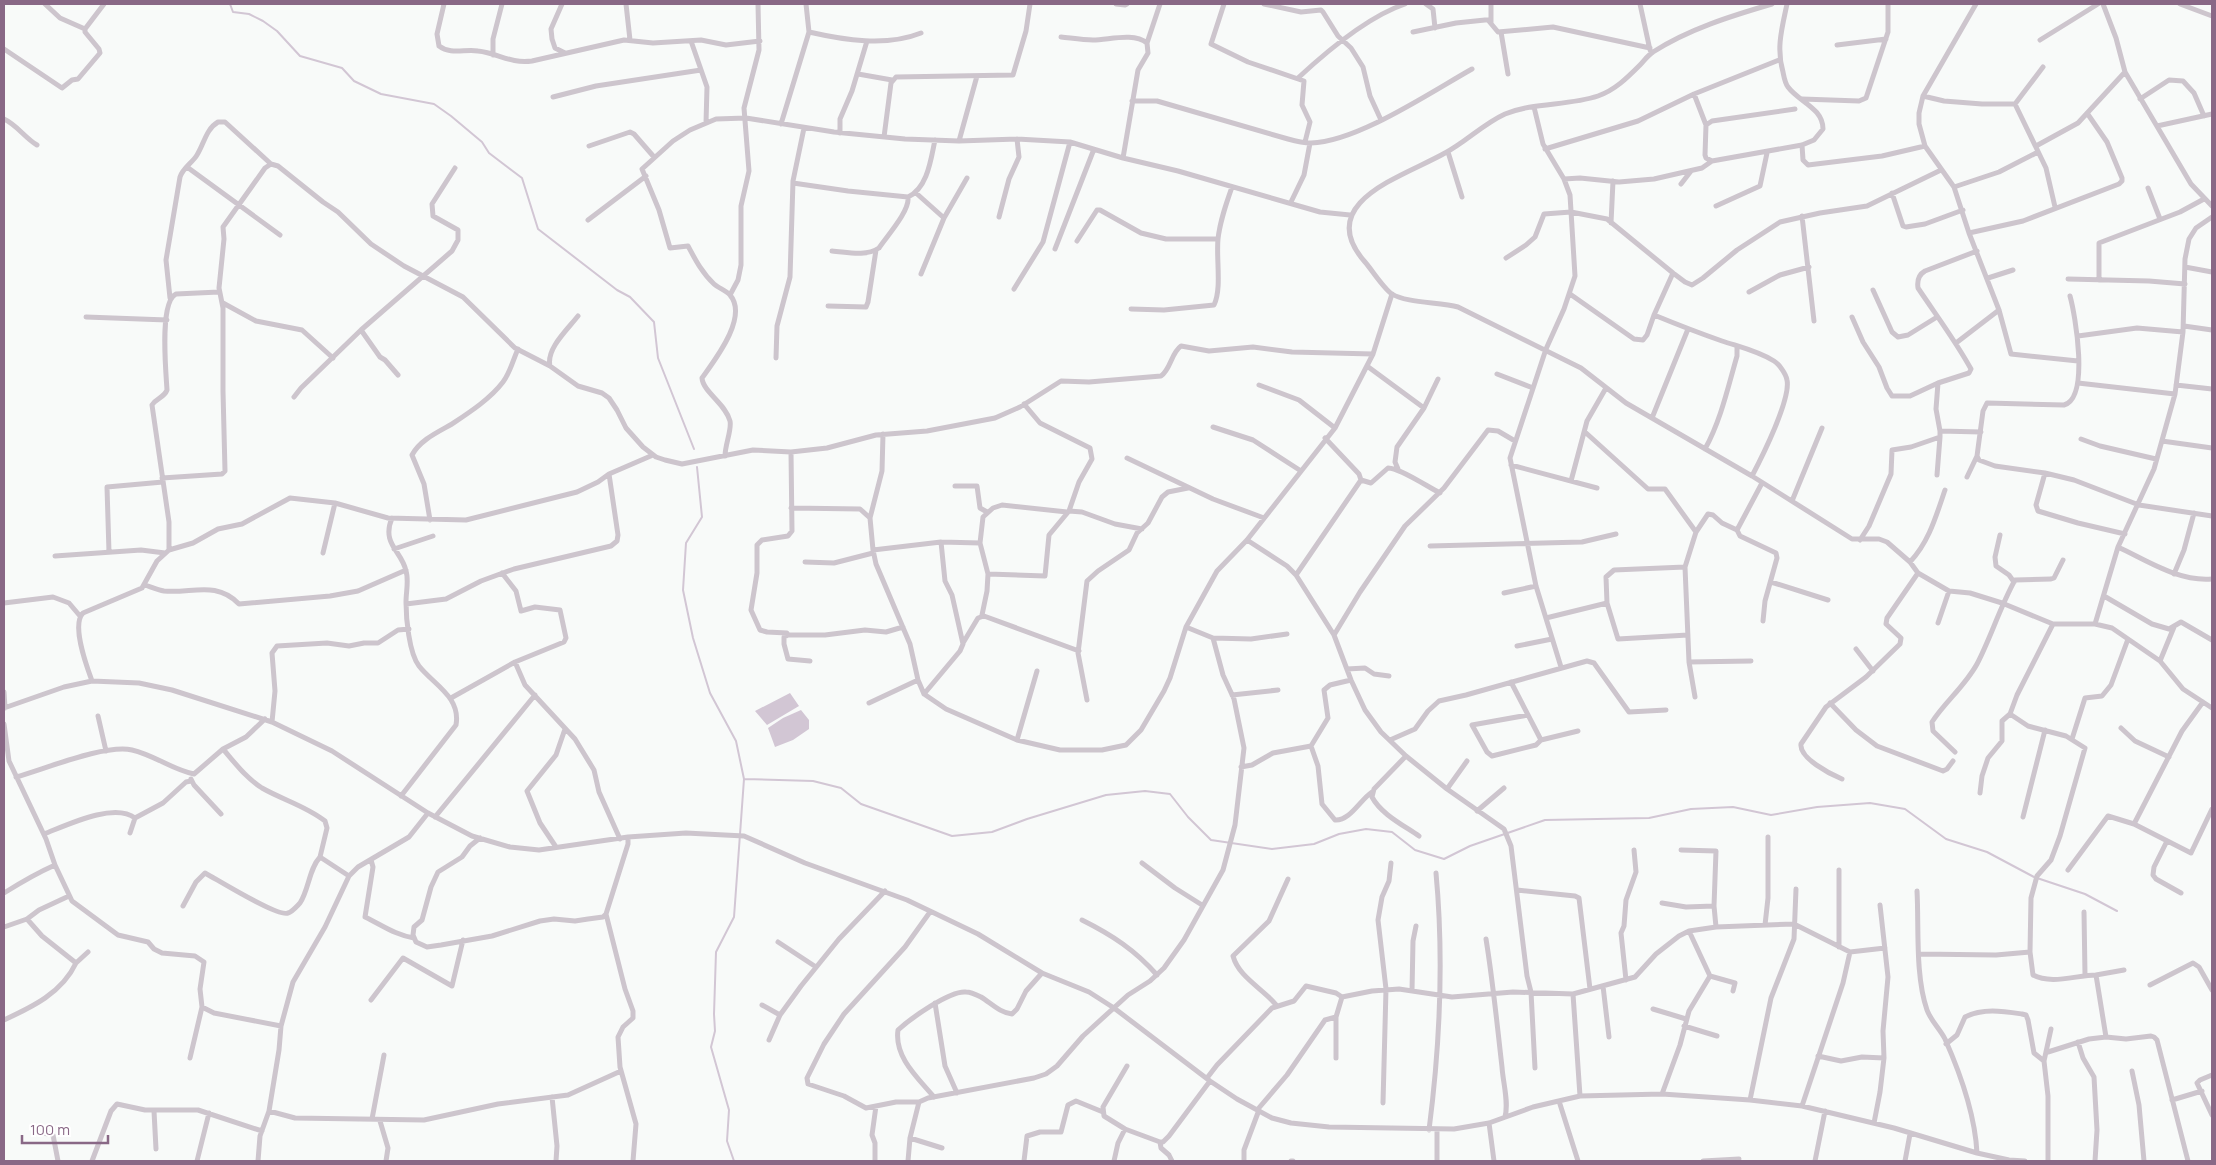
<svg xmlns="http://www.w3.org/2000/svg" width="2216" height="1165" font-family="Manrope,sans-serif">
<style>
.water{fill:#d2c6d4}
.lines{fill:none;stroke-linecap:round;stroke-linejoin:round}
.stream{stroke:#d2c6d4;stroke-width:2}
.street{stroke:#cdc5cd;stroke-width:5}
</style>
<rect width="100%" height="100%" fill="#f8faf9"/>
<!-- water -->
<path class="water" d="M790,693L799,706L767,725L755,711Z
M801,710L809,720V729L793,740L775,747L768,728L783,718Z"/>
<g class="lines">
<!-- stream -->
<path class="stream" d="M230,4L233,12L249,14L263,21L277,31L300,56L342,68L354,81L381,94L434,104L451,116L482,142L489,153L522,178L538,229L617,290L630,297L654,322L658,358L694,449
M697,467L702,517L686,543L683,590L693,638L710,693L736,741L744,779L734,917L716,952L714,1014L715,1031L711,1047L729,1110L727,1141L734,1161
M744,779L813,781L841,788L861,804L952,836L992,832L1027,819L1106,795L1145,791L1170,794L1188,817L1211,840L1272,849L1314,844L1339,834L1366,829L1392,832L1415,850L1444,859L1470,846L1545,820L1649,818L1691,809L1733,807L1771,815L1817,807L1870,803L1905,809L1946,839L1987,852L2034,877L2085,894L2117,911"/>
<!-- street -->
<path class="street" d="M45,4L60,18L85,29
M444,4L437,34L439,46C451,55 464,49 478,51C498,53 510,64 532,61L624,40L653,43L701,40L726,45L760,41
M562,4L551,29L552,39L555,48L565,53
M626,4L630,40
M1116,4L1125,5L1127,4
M1224,4L1211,44L1248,62L1304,81L1302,105L1310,122L1305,142
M1264,4L1301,12L1321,10L1323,12L1338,36L1351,48L1363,67L1370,96L1381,120
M1426,4L1433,9L1435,28
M1640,4L1650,50
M1772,4C1731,16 1689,29 1653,52C1648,55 1644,61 1640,65C1627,78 1615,90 1598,96C1568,106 1534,102 1505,114C1483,124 1466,142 1445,153C1405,176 1312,202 1365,262C1372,270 1384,289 1392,294C1406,303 1440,302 1458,307L1581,368L1626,403L1752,476L1852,539H1879L1887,542L1910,562L1918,573L1949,591L1970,593L2002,603L2053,624H2095L2112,628L2160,661L2183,689L2212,708
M1976,4L1923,96L1919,113V124L1925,146L1954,187L1969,233L1999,310L2011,354L2078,361
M2103,4L2116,38L2125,72L2191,184L2212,206
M2180,4L2212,16
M1491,23V4
M809,32C844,40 886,47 921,33
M1413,32L1456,23L1485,20H1488L1498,32L1553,27L1650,48
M1501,32L1508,74
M1061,37C1071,38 1082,40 1093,40C1109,40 1133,32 1147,43
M2040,40L2098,4
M691,41L707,87L706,123
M1837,45L1886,39
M4,49L62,88L72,80L78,79L100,53L99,49L85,32V29L104,4
M493,55V39L502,4
M858,74L892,80
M1298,78C1326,52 1369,16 1405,4
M1694,94L1706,125L1705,155L1706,158L1712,161
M1923,96L1944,101L1982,104H2015L2046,168L2055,207
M553,97L596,86L701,70
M1802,99L1859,101L1866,98L1888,32V4
M2140,99L2169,80L2183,81L2194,93L2204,116
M1132,101H1157L1288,139C1295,141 1304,143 1311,143C1357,142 1431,92 1472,69
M2015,104L2043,67
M1534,107L1543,144L1564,179L1570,195L1575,276L1564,309L1546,349L1510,458L1536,586L1561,667
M4,119C17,125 25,138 37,145
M781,124L809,32L806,4
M1706,125L1712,121L1795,109
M2157,126L2212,114
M840,133V119L852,91L867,41
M884,137L891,83L896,77L1013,75L1026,31L1030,4
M959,141L977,76
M1802,145L1803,160L1808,165L1882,156L1925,146
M589,146L630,132L634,134L654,157
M2036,146L2078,123L2125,72
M1545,149L1638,121L1694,94L1779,60
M1448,152L1462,197
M1123,158L1138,70L1148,53L1147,43L1160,4
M187,167L280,235
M1564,179L1580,178L1619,182L1654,179L1702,168L1712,161L1802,145L1814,140L1823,129C1823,108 1799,102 1788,87C1785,83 1784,77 1783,72C1776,48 1782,28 1787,4
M793,183L848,191L908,197
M1681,184L1691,171
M1954,187L1999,172L2038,152
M2148,188L2160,219
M916,193L944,218
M1892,193L1903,226L1906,227L1925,224L1963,210
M1291,202L1304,175L1310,143
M1716,206L1760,186L1767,153
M1802,216L1814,321
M999,217L1009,179L1019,157L1017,139
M588,220L646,176
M1611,223L1613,181
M1969,233L2023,221L2119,184L2122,181V178L2107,142L2087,113
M1077,241L1097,210H1100L1141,233L1166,239H1218
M1055,249L1094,149
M832,251C847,252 865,257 879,248C887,236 910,211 908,197C928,188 931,158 935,140
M1506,258L1526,245L1535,237L1544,214L1571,212L1607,219L1673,273L1685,282L1692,285L1703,278L1737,250L1780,222L1820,213L1867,206L1941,170
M2185,267L2212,272
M921,274L944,218L967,178
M1988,278L2013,270
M2068,279L2149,281L2185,284
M2099,280V243L2180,212L2204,199
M1014,289L1043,242L1070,142
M1873,290L1892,332L1898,337L1908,335L1937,317
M1749,292L1780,275L1809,267
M1570,294L1634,339L1643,340L1647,335L1654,315L1673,273
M730,295L738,280L741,265V206L749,171L744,108L759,50L758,4
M2070,296C2075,314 2090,398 2064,405L1987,403L1983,411L1977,456L1979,460L1995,466L2045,473L2074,480L2139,505L2212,516
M170,298L166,260L180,177C183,168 192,163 197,155C204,144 206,129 218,122H225L271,164
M223,303L256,321L302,330L333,358
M828,306L866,307L868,302L876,250
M1131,309L1164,310L1214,305C1222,289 1216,258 1218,239C1220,221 1226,204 1232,187
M1654,315C1676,324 1699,333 1722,341C1740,347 1758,351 1774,361C1779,364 1786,374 1787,380C1791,399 1762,457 1752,476
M86,317L167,320
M1852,317L1863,342L1879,367L1887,388L1892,396H1910L1938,383L1969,373L1971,369C1955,340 1936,315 1918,288C1917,281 1918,275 1925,271L1977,251
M2184,326L2212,330
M361,330L380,357L385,360L398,375
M2078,336L2137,328L2183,332
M1956,343L1999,310
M776,358L777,326L790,277L793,181L804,128
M550,366C546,349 567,330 578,316
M1367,366L1424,408
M1497,374L1533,388
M1938,383L1936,409L1940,431
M2078,383L2175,394
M1259,385L1299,400L1335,428
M2176,385L2212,389
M294,397L301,388L361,330L452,251L458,240V230L433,216L432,204L455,168
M1652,418L1688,329
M1213,427L1253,440L1301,471
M1585,432L1648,489H1665L1696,532
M883,434L882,471L870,518L873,550L876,564L910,644L918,680L924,694L946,709L1017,740L1060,750H1102L1126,745L1141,730L1164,691L1170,678L1186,627L1217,571L1247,540L1335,428L1373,354L1392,294
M2081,439L2100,446L2156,459
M2162,441L2212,448
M1705,449C1721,420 1728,387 1737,356V346
M725,456C725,445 732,429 730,421C726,404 703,392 702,378C714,361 749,317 730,295C726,290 718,288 714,284C702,273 695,259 688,246L670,248L659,210L642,169L673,141L690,130L716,119L746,118L834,132L905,139L959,141L1017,139L1070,142L1123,158L1178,171L1320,212L1350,215
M1127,458L1213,499L1264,518
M1511,465L1597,488
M1398,469L1395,462L1397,447L1424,408L1438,379
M2045,473L2036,505L2038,511L2078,523L2125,534
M1937,475L1940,437
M1967,477L1977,456
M162,478L222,474L225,471L223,391V308L219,288L224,239L223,227L265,168L271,164L278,166L323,202L338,212L371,244L404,266L463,297L515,348L550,366L578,386L602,393L609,398L617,410L626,428L643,447L656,457L665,460L682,464L753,450L791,452L827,448L876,435L927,431L995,418L1020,407L1061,381L1089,382L1161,376C1171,369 1171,353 1181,346L1209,351L1253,347L1292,352L1373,354
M1361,480L1371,483L1388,468C1400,468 1428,487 1440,493
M1571,481L1587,421L1606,388
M955,486H977L980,508L987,512
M1792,501L1822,428
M791,508L860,509L870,518
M1069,511L1082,512L1115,524L1142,529
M392,518C381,544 402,551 406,571C409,580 406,592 406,602C406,618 409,653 419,666C434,685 461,697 456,725L401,796
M430,520L424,484L412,455C420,440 438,432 452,424C470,412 490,399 503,382C510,373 513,360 518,349
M1737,530L1762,483
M2000,535L1995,557L1996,566L2009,575L2014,582
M1247,540L1287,566L1296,575L1334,635L1351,680L1365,710L1381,732L1406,756L1447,789L1504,829L1511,846L1527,976L1531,992L1535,1068
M1860,540L1869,526L1891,474L1892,450L1911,447L1940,437V431L1981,432
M980,543L988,574L987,591L982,615
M1430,546L1582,542L1616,534
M2118,547C2148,561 2179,582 2212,579
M394,549L433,536
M169,550V522L152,405C156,398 164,398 167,390C166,372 159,302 176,294L219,292
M873,550L941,542L980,543L983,517L993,508L1002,505L1067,512
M109,552L107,487L163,482
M323,553L335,503
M55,556L141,550L165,553
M805,562L834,563L873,553
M1910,562C1929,542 1936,516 1945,490
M1685,567L1614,570L1606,577L1607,603L1618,639L1688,635
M988,574L1045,576L1049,535L1069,511L1079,482L1092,459L1090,448L1040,423L1024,404
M2174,574L2184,550L2194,513
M1296,575L1361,480L1359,474L1325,438
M1771,582L1828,600
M145,585C151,587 158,590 164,591C191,594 216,580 239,604L330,596L358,591L406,570
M1504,593L1536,586
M2104,596L2152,624L2169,629L2181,622L2212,640
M4,603L53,597L69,603L80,616
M406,604L446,599L481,581L514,569L611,546L617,541L618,535L609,474
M1546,618L1607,603
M1938,623L1949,591
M2095,624L2118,547L2154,469L2175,394L2183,332L2185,259L2189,239L2196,228L2212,217
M1186,627L1213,638L1251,639L1287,634
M788,635L787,633L767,632L760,630L751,610L757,573V545L762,540L788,536L792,531L791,452
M1334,635L1360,592L1405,526L1444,488L1488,430L1498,431L1515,441
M963,643L978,618L984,616L1079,651
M1517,646L1552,639
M1856,649L1873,671
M810,661L788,659L784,644V637L788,635H825L865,630L886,632L903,627
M2160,661L2174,627
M515,662L525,685L575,739L594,770L599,792L620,839
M1689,662L1751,661
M1347,669L1365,668L1374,674L1389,676
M92,681C87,667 71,625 83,613L142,588L157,561L169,550L193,543L218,529L242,524L290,498L335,503L388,518L466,520L577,492L598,482L609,474L653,455
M1511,682L1541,740L1536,745L1492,756L1487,752L1472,725L1528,715
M4,692L5,708
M924,694L960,651L963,644L952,595L945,581L941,542
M1232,695L1278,690
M1695,697L1689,662L1685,567L1696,532L1708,514L1713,515L1722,523L1737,530L1740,536L1776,553L1777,558L1765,601L1763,621
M451,698L515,662L564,642L566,638L560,610L535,607L521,611L516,591L502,573
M1087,700L1078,653L1087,581L1098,571L1129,550L1137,533L1148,523L1162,497L1168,492L1188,488
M869,703L918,680
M1830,703L1856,730L1877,746L1943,771L1947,769L1953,761
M4,708L64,687L92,681L139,683L172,690L272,722L332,751L428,813L472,836L510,847L539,850L628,837L686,833L744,836L805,863L907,900L978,934L1042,973L1089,992L1114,1008L1210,1081L1237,1099L1272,1118L1291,1123L1329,1127L1454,1129L1489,1123L1533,1107L1580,1096L1662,1094L1750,1100L1802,1106L1894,1128L1977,1153L2009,1160L2025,1161
M2010,714L2028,726L2066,736L2085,748L2060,836L2051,860L2037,876L2031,898L2030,952L2033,975C2051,985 2077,975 2096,975L2106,1037L2089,1039L2048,1052
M98,716L106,751
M272,722L275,691L272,653L277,646L327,643L349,646L364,643H378L398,630L409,629
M4,724L9,761L46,839L55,865L72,901L118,935L148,942L154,949L162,953L195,956L204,962L200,989L202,1007L190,1058
M2121,728L2135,741L2169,757
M2072,739L2085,698L2102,696L2111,685L2128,639
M1017,740L1037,671
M1390,740L1415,729L1428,711L1439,701L1466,695L1587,661L1594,663L1629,712L1666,710
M1541,740L1578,731
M1311,746L1318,766L1322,804L1335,820C1350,821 1360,800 1372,792
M223,749C235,763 246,778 262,788C283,800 306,806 325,821L327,828L320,857
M1955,752L1933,731L1932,722C1945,702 1965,686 1977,664C1991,637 2000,607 2015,580L2051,579L2054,578L2063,560
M1406,756L1374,789L1372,797C1381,814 1403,825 1419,836
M1241,767L1252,765L1273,753L1311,746L1328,718L1324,690L1330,685L1351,680
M16,777C45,769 105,744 132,750C154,755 173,770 194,774L223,749L246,737L265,719
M191,779L194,785L221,814
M1842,779C1830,774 1799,758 1801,744L1826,707L1866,677L1900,644L1901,638L1886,624L1887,618L1918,573
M1447,789L1467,761
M1980,793L1982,776L1988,758L2002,741V721L2010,714L2017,695L2053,624
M1477,811L1504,788
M435,817L535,695
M2023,817L2045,730
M2134,824L2182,731L2203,702
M130,833L135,818L163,803L186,782L191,781
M44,834C67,825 114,802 135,818
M628,837V844L606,914L625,989L633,1011V1018L623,1027L618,1037L620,1067L636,1124L633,1161
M480,838L470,846L462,857L438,872L431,887L422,920L414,927L413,935L416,942L427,947L441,945L492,936L540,921L554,919L575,921L588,919L603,917L606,914
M2167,841L2154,867L2153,875L2156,879L2181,893
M556,847L540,823L527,791L556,755L565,729
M1681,850L1716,851L1714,906L1716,927
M371,860L373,867L365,917C382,925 395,935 414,938
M1142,863L1175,888L1202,905
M2068,870L2108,816L2134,824L2191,853L2212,809
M1517,890L1575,896L1579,898L1590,989
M1917,891C1919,927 1915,975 1927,1010C1931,1021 1940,1029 1945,1039C1961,1075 1975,1114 1977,1153
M4,893C20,883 37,873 55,865
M1662,903L1686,907L1714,906
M183,906L196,882L205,873C218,880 279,918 288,913C292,912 297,906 300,903C309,889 309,869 320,857L349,876
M930,912L905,947L844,1014L824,1044L807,1078L808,1084L844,1096L866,1108L896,1102H919L928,1098L1034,1078L1046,1074L1057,1066L1083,1036L1128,995L1150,981L1164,968L1184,940L1223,870L1235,825L1244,748L1234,699L1223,675L1213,638
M2084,912L2085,975
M1082,920C1112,935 1135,950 1157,975
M1765,925L1768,898V837
M4,927L27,919
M1689,931L1710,976L1735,983L1733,991
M1486,939C1493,982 1497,1024 1502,1067C1503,1083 1509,1102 1505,1117
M778,942L816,967
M1839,947V870
M1920,954L1996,955L2030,952
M76,963L88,952
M2096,975L2124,970
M1626,980L1621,933L1624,926L1626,900L1636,872L1634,850
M2150,985L2193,963L2199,967L2212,990
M1603,986L1609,1037
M1412,991L1413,941L1416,926
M1573,994L1580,1096
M371,1000L403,958L452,986L463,940
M935,1003L945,1066L957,1093
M762,1005L780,1015
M1277,1006C1264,989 1239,978 1233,956L1269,921L1288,879
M202,1007L214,1013L281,1026
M1653,1009L1686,1019
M4,1020C32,1007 62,993 76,963L42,936L27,919L39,910L69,896
M1684,1026L1717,1036
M2106,1037L2126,1039L2151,1036L2154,1037L2157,1040L2188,1161
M769,1040L780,1015L801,986L839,939L885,891
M2078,1042L2083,1058L2094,1077L2097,1130L2095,1161
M1946,1044L1957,1035L1965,1017C1983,1008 2002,1011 2022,1014L2026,1015L2028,1020L2034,1053L2044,1061
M1818,1056L1841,1061L1862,1057L1884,1058
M1336,1058V1017
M1127,1066L1103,1107L1104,1116L1125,1129L1160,1142
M2132,1071L2139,1105L2144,1161
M2212,1075L2200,1080L2197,1083L2212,1115
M1207,1078L1217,1065L1272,1008L1294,1001L1306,986L1336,993L1342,997L1372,991L1399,989L1452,997L1513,992L1573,994L1635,977L1656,954L1679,936L1689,931L1716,927L1794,924L1850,952L1885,948
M1662,1094L1680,1045L1689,1011L1710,976
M552,1097L557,1146L556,1161
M934,1097C918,1078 894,1057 898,1030C910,1019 950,990 966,992C971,992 977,995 981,997C991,1003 1000,1013 1012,1014L1017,1009L1026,991L1042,973
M1750,1100L1771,998L1794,939L1796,889
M2172,1100L2202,1091
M1559,1101L1578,1161
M1383,1103L1386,989L1378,920L1382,897L1389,881L1391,863
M1802,1106L1843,983L1850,952
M1258,1109L1287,1075L1325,1020L1336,1017L1342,997
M154,1111L156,1149
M269,1111L295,1118L424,1120L498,1104L568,1095L621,1071
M372,1119L384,1055
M380,1121L388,1148L386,1161
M1489,1123L1494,1161
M1874,1123L1880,1092L1884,1058L1883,1031L1888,977L1880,905
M1437,1129V1161
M1429,1130C1440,1045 1444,959 1436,873
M43,1133L53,1135L58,1161
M910,1138L942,1148
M1160,1142H1163L1169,1136L1210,1081
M1160,1142L1161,1148L1169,1155L1172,1161
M92,1161L111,1111L117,1104L145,1110H198L262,1131
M197,1161L209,1113
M258,1161L260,1136L269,1111L279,1050L281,1026L293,982L325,927L349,876L358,867L409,837L428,813
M875,1161V1143L872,1135L876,1106
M908,1161L910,1138L919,1102
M1024,1161L1027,1136L1040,1132H1061L1068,1105L1076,1101L1103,1112
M1114,1161L1118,1143L1125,1129
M1244,1161V1150L1259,1110
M1291,1161H1293
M1703,1161L1739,1159
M1815,1161L1825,1111
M1905,1161L1910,1134
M2048,1161V1096L2044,1061L2051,1029"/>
</g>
<!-- border -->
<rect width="2216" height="1165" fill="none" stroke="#896886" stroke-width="10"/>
<!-- scale -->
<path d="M22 1135v8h86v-8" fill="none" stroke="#896886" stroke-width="2.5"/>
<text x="30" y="1135" font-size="15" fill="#896886" stroke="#ffffff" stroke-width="4" paint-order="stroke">100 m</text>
</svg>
